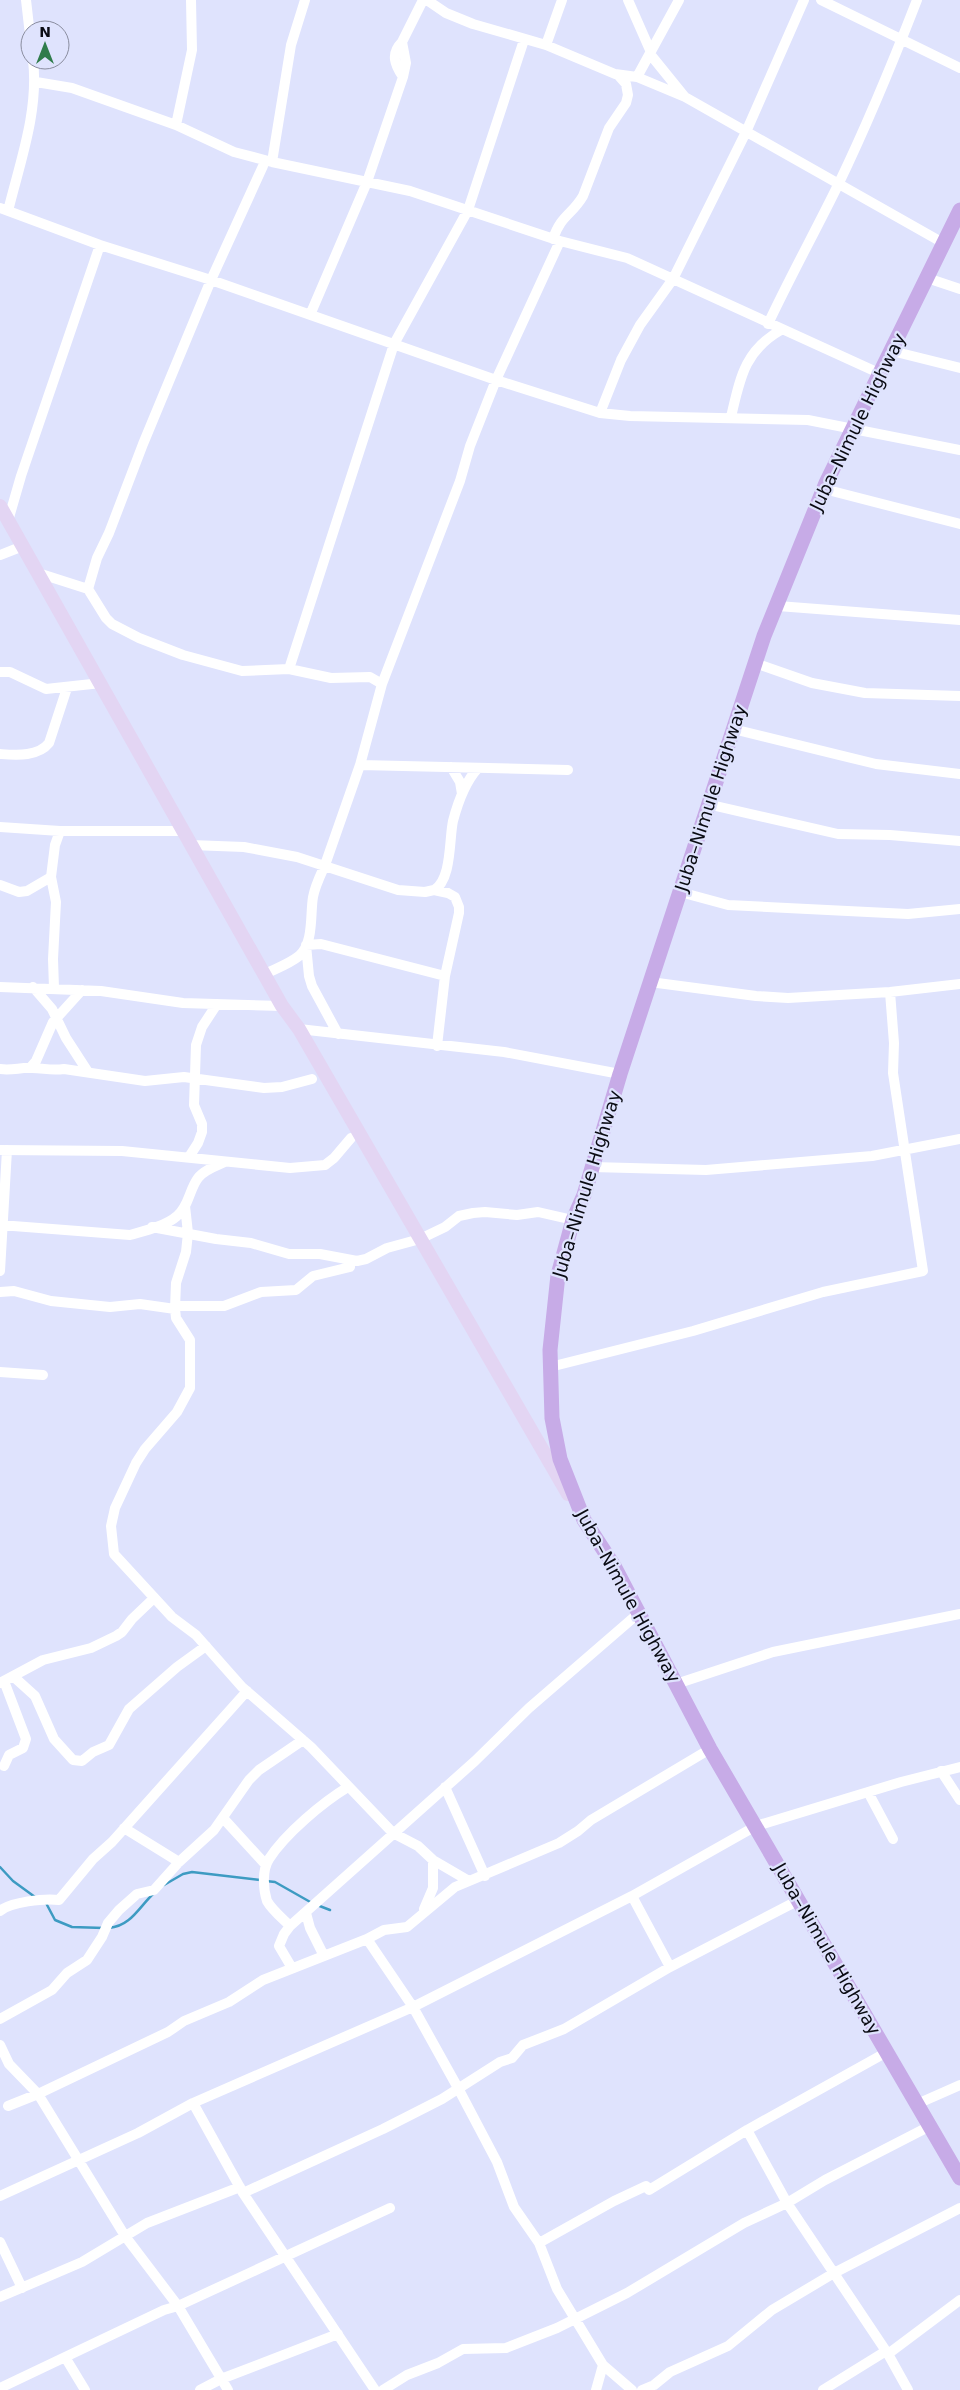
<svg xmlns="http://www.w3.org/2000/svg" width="960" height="2390" font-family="'DejaVu Sans',sans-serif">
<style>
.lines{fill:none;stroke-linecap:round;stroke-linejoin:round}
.stream{stroke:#3d9bc2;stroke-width:2.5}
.minor{stroke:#fff;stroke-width:10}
.secondary{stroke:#e3d5f3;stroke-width:14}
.primary{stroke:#c7abe7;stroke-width:15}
.labels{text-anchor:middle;stroke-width:4.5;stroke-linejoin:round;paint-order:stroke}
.street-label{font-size:18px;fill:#0a0b13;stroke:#dfe3fd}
</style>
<rect width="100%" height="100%" fill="#dfe3fd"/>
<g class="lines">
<!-- stream -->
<path class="stream" d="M0,1867L13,1881L35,1897
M266,1881L275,1882L312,1903
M164,1885L183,1874L192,1872L260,1880
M46,1903L55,1920L72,1927L104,1928
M317,1905L330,1910
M109,1928C131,1926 139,1907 154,1893"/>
<!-- minor -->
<path class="minor" d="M26,0L30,35
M427,0L446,13L473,24L546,45L615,74L637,77L685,97L945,244
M628,0L650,50
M821,0L960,68
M402,42C390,54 395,65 403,77
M546,45L562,0
M650,54L684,96
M637,77L679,0
M36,82L72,88L176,125L234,152L272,162L410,191L560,241L627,258L881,374
M176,125L192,50L191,0
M272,162L291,45L305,0
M0,208L100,245L211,280L496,380L600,413L630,416L808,420L960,450
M8,211C20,162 39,111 33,60
M553,239C561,215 572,215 583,196L609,128L626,103L628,95L626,84L618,75
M927,278L960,289
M310,315L367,182L403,77L406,63L402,42L423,0
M768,324C790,277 815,232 838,185C867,125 893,62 917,0
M892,351L960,368
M600,413L621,360L640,325L673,279L746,132L804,0
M731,417C740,379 744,351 781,330
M824,489L960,524
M8,521L21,476L100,245
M0,555L23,546
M38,573L88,589L106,618L112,624L139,638L183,655L242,671L289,669L331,678L370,677L382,684
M88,589L97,558L109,533L143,444L211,280L263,166
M778,606L960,620
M755,663L812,683L865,693L960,696
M289,669L394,344L468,210L524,40
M0,672H10L46,689L101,683
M733,729L876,764L960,774
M0,754C16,755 38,757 49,743L67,688
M360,765L568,770
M451,767L460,782L462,794
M707,804L838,834L890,835L960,841
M0,827L60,831H183
M191,845L244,847L297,857L398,890L425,892L434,890L448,893L455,897L459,907V913L445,976L437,1046
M0,885L19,892L27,891L51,877
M434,890C452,880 449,839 453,821C458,802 465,782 478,768
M680,892L728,905L908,914L960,909
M265,974C275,969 289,964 299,956C314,943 310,915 313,897C315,886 320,876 325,865L360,765L382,684L460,481L470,446L496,380L560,241
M650,982L756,996L788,998L890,992L960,984
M0,987L101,991L183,1003L282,1006
M33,987L52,1009L66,1038L88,1072
M54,988L53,959L56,902L51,877L55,845L60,831
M299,1029L504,1052L620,1074
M338,1034L312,986L309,976L306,945L321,944L445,976
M30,1068L36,1061L53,1022L82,990
M0,1069C12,1071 21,1067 32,1068C44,1068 50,1071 64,1069L145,1081L184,1077L264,1088L282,1087L312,1079
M0,1150L122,1151L290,1168L325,1165L334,1158L351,1138
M189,1157L198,1143L202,1132V1124L194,1105L196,1045L202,1027L217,1004
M592,1167L706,1170L872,1156L960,1139
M185,1206L188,1233L186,1252L176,1283L175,1309L176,1318L190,1340V1388L177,1412L145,1449L136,1463L115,1508L111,1526L114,1554L172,1617L196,1635L242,1687L311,1747L393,1833L418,1846L433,1860L469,1881
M0,1225L130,1235C144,1231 166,1226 177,1216C189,1206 189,1190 198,1178C204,1170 216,1166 225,1162
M152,1227L216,1239L251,1243L289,1254H320L357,1261L366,1259L387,1248L420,1239L445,1227L459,1216L473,1213L485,1212L517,1215L538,1212L573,1220
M0,1271L7,1150
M0,1292L14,1291L51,1301L110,1307L140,1304L175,1309
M175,1306H224L261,1292L296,1290L313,1276L350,1267
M550,1367L693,1331L823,1292L923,1271L893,1073L894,1043L890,992
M0,1372L43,1375
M14,1677L35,1696L54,1739L73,1760L82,1761L93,1752L109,1745L129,1709L177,1667L206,1646
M4,1681L26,1739L23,1748L9,1755L4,1766
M0,1683L43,1660L91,1648L116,1636L122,1632L132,1619L154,1598
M676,1684L773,1652L960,1614
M941,1771L960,1800
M445,1787L485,1876
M868,1792L893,1839
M223,1818L266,1865
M124,1828L179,1862
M632,1896L670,1967
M424,1909L433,1888V1860
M0,1911C10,1902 45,1898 59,1900L93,1859L112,1842L247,1691
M306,1913L310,1928L324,1956
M290,1926C283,1919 272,1910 267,1901C263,1889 262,1870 269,1859C285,1834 323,1802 348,1787
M367,1939L413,2007L458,2088L497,2162L514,2207L539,2243L557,2289L603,2365L632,2390
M292,1968L279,1946L284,1934L290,1926L475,1761L529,1708L640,1612
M0,2019L52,1990L67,1973L87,1960L102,1937L108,1923L119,1910L137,1894L154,1890L179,1862L214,1830L249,1780L259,1770L303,1740
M0,2045L9,2064L38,2094L125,2236L178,2306L228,2390
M193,2103L243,2193L375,2390
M917,2104L960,2085
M8,2106L38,2094L168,2032L184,2021L229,2002L263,1980L367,1939L384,1930L407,1927L455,1887L559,1843L578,1831L591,1820L710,1749
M747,2130L787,2203L888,2354L908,2390
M649,2190L747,2130L887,2052
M243,2193L383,2129L442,2099L500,2062L512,2058L523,2045L564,2029L670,1967L799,1900
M0,2196L138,2133L193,2103L413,2007L632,1896L756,1826L901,1782L960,1767
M0,2242L22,2288
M539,2243L614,2201L646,2186
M0,2297L82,2262L147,2223L240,2187
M888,2354L960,2300
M65,2357L85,2390
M0,2388L164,2310L178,2306L390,2208
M200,2390L221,2379L338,2334
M383,2390L407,2375L438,2363L463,2349L506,2348L557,2328L627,2293L744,2223L787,2203L825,2180L930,2126
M596,2390L603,2365
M642,2390L654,2385L670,2372L728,2346L772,2310L834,2273L960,2208
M823,2390L886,2351"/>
<!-- secondary -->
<path class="secondary" d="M0,506L282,1006L299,1029L568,1494"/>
<!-- primary -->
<path class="primary" d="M960,210L826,483L764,636L620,1074L584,1195L573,1220L558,1275L550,1350L552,1418L560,1459L584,1520L614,1566L710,1749L960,2178"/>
</g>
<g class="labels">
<!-- street labels -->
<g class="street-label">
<text transform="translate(858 422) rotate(-64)" y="6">Juba–Nimule Highway</text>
<text transform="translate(711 798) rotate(-72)" y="6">Juba–Nimule Highway</text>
<text transform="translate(587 1184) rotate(-73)" y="6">Juba–Nimule Highway</text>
<text transform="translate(628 1596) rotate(61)" y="6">Juba–Nimule Highway</text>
<text transform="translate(827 1949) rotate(60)" y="6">Juba–Nimule Highway</text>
</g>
</g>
<!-- north arrow -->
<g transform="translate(45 45)"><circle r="24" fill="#dfe3fd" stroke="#8a8d9f"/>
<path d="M0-4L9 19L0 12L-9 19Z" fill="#2f7c4b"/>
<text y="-8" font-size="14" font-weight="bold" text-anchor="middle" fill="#0a0b13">N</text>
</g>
</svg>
